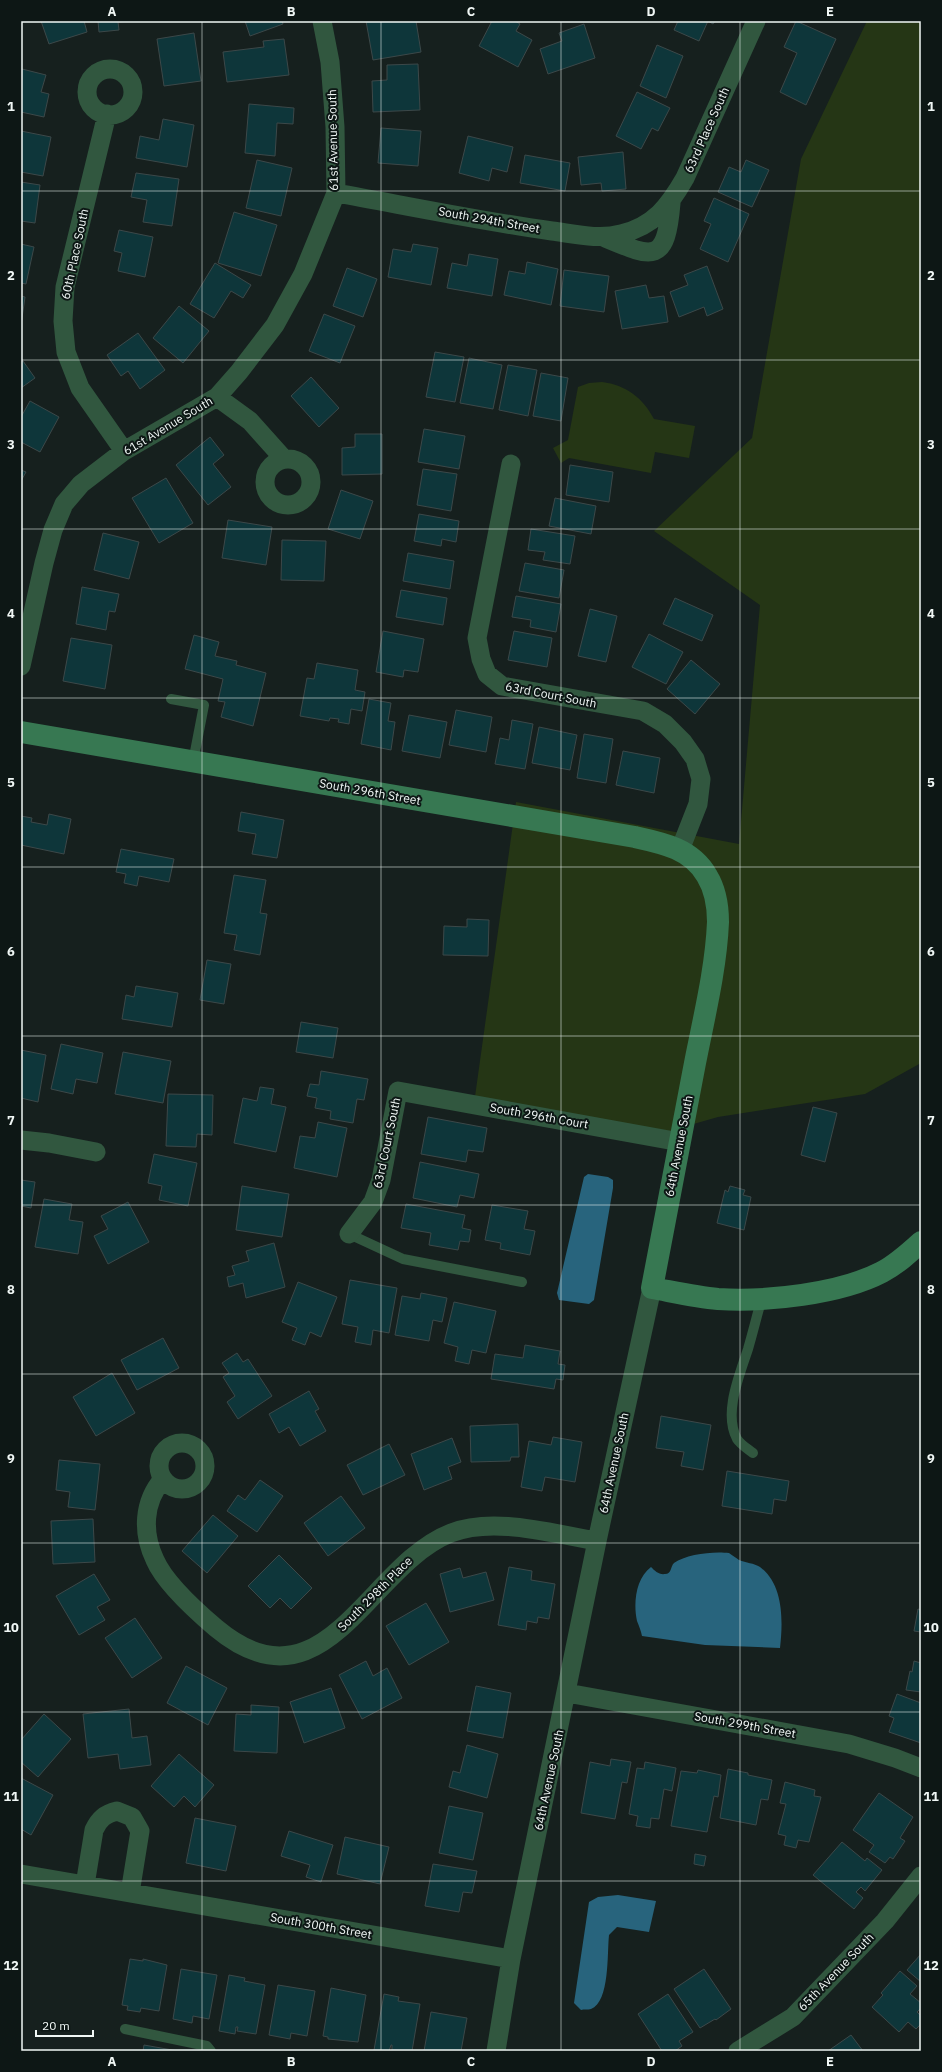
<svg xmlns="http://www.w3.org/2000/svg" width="942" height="2072" font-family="'IBM Plex Sans',sans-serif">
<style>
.green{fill:#253615}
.water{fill:#28647d}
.building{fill:#0e363a;stroke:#3c4849}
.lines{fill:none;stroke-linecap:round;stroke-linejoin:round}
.lane{stroke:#31573f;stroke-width:10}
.street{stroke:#31573f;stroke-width:19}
.secondary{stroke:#377852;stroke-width:22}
.grid{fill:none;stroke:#f0f7f5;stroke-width:1;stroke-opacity:0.55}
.labels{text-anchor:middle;stroke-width:4;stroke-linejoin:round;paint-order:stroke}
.street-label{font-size:12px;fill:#f0f7f5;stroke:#0d1715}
.neatline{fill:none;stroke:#f0f7f5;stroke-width:1.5}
.grid-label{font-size:13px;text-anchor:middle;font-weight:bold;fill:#f0f7f5}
</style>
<rect width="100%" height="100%" fill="#16201e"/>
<!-- green -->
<path class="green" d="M867,21H921V1063L865,1094L718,1117L683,1127L680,1142L474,1104L516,802L739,844L760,605L654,531L752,438L801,159Z
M602,382C626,385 643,398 654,419L695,426L689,458L655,452L651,473L569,458L561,463L553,448L568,440L578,387L589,383Z"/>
<!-- water -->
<path class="water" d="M588,1174L608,1177L613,1180V1188L594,1300L589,1304L559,1300L557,1293L584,1177Z
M729,1553C732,1555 736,1558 739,1560C746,1563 754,1563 760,1567C784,1585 783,1622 780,1648L705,1645L642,1636C641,1631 639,1626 637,1621C633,1603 636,1578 651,1567C655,1571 659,1575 665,1574C672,1574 670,1567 674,1563C686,1554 714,1551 729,1553Z
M618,1895L656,1901L649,1932L617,1927L609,1935C607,1953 610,2002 591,2009C588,2010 584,2009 581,2010L574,2003L589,1902L598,1897Z"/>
<!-- building -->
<path class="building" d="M41,21H84L87,32L49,44Z
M98,21H131L118,22L119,30L99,32Z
M245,21H282L283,24L250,36Z
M366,21H416L421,52L373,60Z
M492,21H515L520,24L516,31L532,40L518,67L479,46Z
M678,21H715L713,24L708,21L699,41L674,30Z
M796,21L836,39L806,105L780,92L797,53L784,47Z
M584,24L595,58L548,74L540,49L562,41L559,33Z
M194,33L201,81L164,86L157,39Z
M284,39L289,75L227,82L223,52L264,47L263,41Z
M657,45L683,56L666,98L640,86Z
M418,64L420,110L373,112L372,81L387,80V65Z
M22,69L46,75L41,92L49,94L44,117L21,112Z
M637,92L670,108L658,131L652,128L641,149L616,136Z
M249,104L294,108L293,124L277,123L275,156L245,153Z
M163,119L194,125L187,167L136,158L140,136L159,140Z
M381,128L421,131L418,166L378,163Z
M21,131L51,137L43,176L21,172Z
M468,136L513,147L507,172L492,168L489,181L459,173Z
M623,152L626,189L602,191L601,183L581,185L578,157Z
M525,155L570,163L565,191L520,183Z
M257,160L292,168L281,216L246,208Z
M746,160L769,170L752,207L718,192L729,167L741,172Z
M136,173L179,179L172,226L143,222L147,200L131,197Z
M21,182L40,185L35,223L21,221Z
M714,198L749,214L728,262L700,249L711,224L704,221Z
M234,212L277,225L261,276L218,263Z
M119,230L153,237L145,277L118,271L122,253L114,251Z
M21,244L34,247L26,284L21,283Z
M413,244L438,248L431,285L388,277L393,249L411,252Z
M469,254L498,259L492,296L447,288L452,263L467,266Z
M527,262L558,269L551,305L504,295L509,271L525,274Z
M215,263L251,285L243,298L231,291L214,318L190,304Z
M707,266L723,309L707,316L704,307L679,317L670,292L688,285L684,275Z
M347,268L377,279L363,317L333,306Z
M564,270L609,276L604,312L560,306Z
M646,285L649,298L664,296L668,322L622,329L615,291Z
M21,296L25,297L21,325Z
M179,306L209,331L183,363L153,338Z
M324,314L355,326L340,363L309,351Z
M138,333L165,370L140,389L128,371L121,376L107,355Z
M435,352L464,357L455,402L426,397Z
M469,358L502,365L493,409L460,403Z
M23,361L35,378L21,388V362Z
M508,365L537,370L528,416L499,410Z
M541,373L568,378L561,421L533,416Z
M311,377L339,408L319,427L291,396Z
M30,401L59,417L40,452L21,442V417Z
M424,429L465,436L459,469L418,462Z
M355,434H382V474L342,475V448L355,447Z
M210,437L224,455L213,464L231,487L208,505L176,465Z
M570,465L613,472L609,502L566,495Z
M423,469L457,474L451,511L417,505Z
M21,470L26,472L21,481Z
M166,478L193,523L159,543L132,498Z
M341,490L373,501L360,539L328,529Z
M555,498L596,506L591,534L549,526Z
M419,514L459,521L456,542L442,539L441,546L414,541Z
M228,520L272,527L266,565L222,558Z
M531,529L575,536L570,564L543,560L545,552L528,550Z
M103,533L139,542L129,579L94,570Z
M282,540L326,541L324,581L281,580Z
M408,553L454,561L450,589L403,581Z
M525,563L564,570L559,598L519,591Z
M82,587L119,594L115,612L109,611L106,630L76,624Z
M401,590L447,598L443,625L396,617Z
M516,596L561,604L556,632L530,627L531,620L512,617Z
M675,598L713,615L702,641L663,624Z
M590,609L617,616L606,662L578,656Z
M383,631L424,639L418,672L404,670L403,677L376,672Z
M514,631L552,638L547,667L508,660Z
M649,634L683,652L666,684L632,667Z
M194,635L219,642L215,656L237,661L236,665L266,673L253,726L221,717L225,702L218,701L223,679L185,669Z
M71,638L112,645L105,689L63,681Z
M691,660L720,684L695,714L667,689Z
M317,663L358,670L355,690L365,692L362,711L351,709L349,724L338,722L339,719L330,718L329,721L300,716L307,678L314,679Z
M369,699L391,703L388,721L395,722L391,750L361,744Z
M456,710L492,717L486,752L449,745Z
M409,715L447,722L440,758L402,751Z
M512,720L533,724L525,769L495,764L500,738L509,740Z
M539,727L577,735L570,770L532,763Z
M584,734L613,739L606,783L577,778Z
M623,751L660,758L654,793L616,785Z
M241,812L284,820L277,858L252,854L256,834L238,831Z
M49,814L71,819L64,854L21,845V816L32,818L31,822L47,825Z
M121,849L174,859L169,882L139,876L137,886L124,883L126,874L116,872Z
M234,875L266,880L260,913L267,914L260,955L234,950L237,935L224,933Z
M467,919L489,920L488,956L443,955L444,926L467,927Z
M207,960L231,964L224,1004L200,1000Z
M136,986L178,993L172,1027L122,1019L126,995L134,997Z
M301,1022L338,1028L333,1058L296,1052Z
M61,1044L103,1053L97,1083L76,1079L73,1094L51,1089Z
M21,1050L46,1055L38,1102L21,1098Z
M123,1052L171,1061L163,1103L115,1094Z
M321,1071L368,1079L364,1100L357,1099L353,1123L330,1119L331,1111L315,1108L317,1098L307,1096L310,1084L319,1085Z
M260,1087L274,1089L271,1104L286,1107L276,1152L234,1143L243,1098L257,1101Z
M168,1094L213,1095L212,1135L197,1134L196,1147L166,1146Z
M813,1107L837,1113L825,1162L801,1155Z
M428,1117L487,1128L483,1152L468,1150L466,1162L421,1154Z
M318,1122L347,1128L337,1177L294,1168L300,1136L315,1138Z
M154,1154L197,1163L188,1206L159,1200L162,1186L148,1183Z
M420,1162L479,1174L474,1198L460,1195L457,1207L413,1198Z
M21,1180L35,1182L31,1208L21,1206Z
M242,1186L289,1194L282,1237L236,1230Z
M730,1186L745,1190L743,1195L751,1197L744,1230L717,1223L725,1190L728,1192Z
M44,1199L72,1204L69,1220L83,1222L78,1254L35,1247Z
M128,1202L149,1242L108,1264L94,1236L108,1229L101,1216Z
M406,1204L465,1215L462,1228L471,1230L469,1242L460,1241L458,1250L429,1245L431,1233L401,1228Z
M492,1205L528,1211L524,1229L535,1231L530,1255L500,1249L501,1243L485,1240Z
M274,1243L285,1287L246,1298L243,1283L229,1287L227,1277L235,1275L232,1266L249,1261L246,1251Z
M350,1280L397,1288L389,1333L373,1330L371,1345L355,1342L358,1327L342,1324Z
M298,1282L337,1297L321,1337L310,1332L305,1345L292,1340L297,1328L282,1322Z
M421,1293L447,1298L442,1322L433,1320L429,1341L395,1335L402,1296L420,1299Z
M454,1302L496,1311L486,1353L472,1350L469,1364L455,1361L458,1347L444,1343Z
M163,1338L179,1368L137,1390L121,1360Z
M525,1345L560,1351L558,1364L565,1365L563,1380L556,1379L554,1389L491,1379L495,1354L523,1358Z
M237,1353L243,1362L248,1359L272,1396L238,1419L227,1402L235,1396L223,1377L229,1373L222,1363Z
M112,1373L135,1413L96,1436L73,1397Z
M309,1391L319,1409L315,1411L326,1431L300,1446L289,1427L279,1433L269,1414Z
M661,1416L711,1425L703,1470L681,1466L684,1452L656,1448Z
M518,1424L519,1457H511L510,1461L471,1462L470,1426Z
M553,1437L582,1442L575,1482L545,1477L542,1491L521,1487L529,1441L551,1445Z
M452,1438L461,1462L448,1467L452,1479L424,1490L411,1454Z
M389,1444L405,1475L363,1495L347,1465Z
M59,1460L100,1464L95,1510L68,1507L70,1492L56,1490Z
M727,1471L789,1481L786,1501L774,1499L772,1514L722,1506Z
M260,1480L283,1496L257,1532L227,1511L238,1495L245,1500Z
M341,1496L365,1528L328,1556L304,1523Z
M213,1515L238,1536L207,1573L182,1551Z
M93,1519L95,1562L53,1564L51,1521Z
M279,1555L312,1588L291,1609L280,1598L270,1608L248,1586Z
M509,1567L532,1571L531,1580L555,1584L549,1619L538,1617L537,1623L527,1621L526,1630L498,1625Z
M460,1568L463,1578L486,1572L494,1600L450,1612L440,1574Z
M94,1574L110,1600L97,1607L105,1620L79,1635L56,1596Z
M426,1603L449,1642L409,1665L386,1626Z
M918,1609L921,1610V1632L914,1631Z
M135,1618L162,1658L132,1678L105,1638Z
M366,1661L373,1676L387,1668L402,1698L362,1719L339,1675Z
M914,1661L921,1663V1692L906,1690L910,1671L912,1672Z
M186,1666L227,1688L208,1725L167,1703Z
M476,1686L511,1693L503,1738L467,1731Z
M331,1688L345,1728L304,1743L290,1702Z
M897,1694L921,1703V1743L889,1732L894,1718L889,1716Z
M251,1705L279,1707L277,1753L234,1751L236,1714L251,1715Z
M129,1709L132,1738L147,1736L151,1765L120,1769L118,1754L88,1758L83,1714Z
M44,1714L71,1739L38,1777L21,1762V1740Z
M467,1745L498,1754L487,1798L449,1787L453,1771L460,1773Z
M179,1754L214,1785L195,1807L184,1796L174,1807L151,1786Z
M611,1759L631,1762L627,1783L622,1782L615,1819L581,1813L590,1762L610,1766Z
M645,1762L676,1768L672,1791L664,1789L659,1819L651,1818L650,1828L636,1826L638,1816L629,1814L637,1768L644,1769Z
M728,1769L748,1773V1775L772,1780L768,1800L761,1799L756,1825L720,1818Z
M698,1770L721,1775L718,1797L714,1796L707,1832L671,1826L681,1771L697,1773Z
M21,1778L53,1795L31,1835L21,1829Z
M785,1782L815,1790L814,1796L821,1797L809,1842L798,1840L796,1848L784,1845L786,1836L778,1834L786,1804L780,1803Z
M879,1793L913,1817L900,1838L905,1841L893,1859L890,1857L885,1863L869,1852L874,1845L853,1830Z
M449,1806L483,1813L473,1860L439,1853Z
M195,1818L236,1826L226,1871L186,1863Z
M289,1831L333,1845L321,1882L306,1877L310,1865L281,1856Z
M345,1837L389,1847L380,1884L337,1874Z
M842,1842L865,1861L867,1858L882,1870L865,1891L861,1887L856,1892L863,1898L854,1909L813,1875Z
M695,1854L706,1856L704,1866L694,1864Z
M433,1864L477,1871L472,1893L463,1892L459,1912L425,1906Z
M921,1954V1982L907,1970Z
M130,1959L143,1961V1959L167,1965L159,2011L141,2008L140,2012L127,2010L128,2006L122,2005Z
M181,1969L217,1975L209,2019L193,2016L192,2023L173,2019Z
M704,1969L731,2009L716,2020L715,2019L700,2028L674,1989Z
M900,1971L917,1986L910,1994L921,2003V2008L917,2012L921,2016V2024L916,2029L908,2022L899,2032L872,2007L883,1995L881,1993Z
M229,1975L245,1978L244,1981L265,1985L256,2034L237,2031L238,2027H236L235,2034L219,2031Z
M278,1985L315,1991L307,2036L291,2033L290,2039L269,2035Z
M331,1988L366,1995L358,2042L328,2039V2037L323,2036Z
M384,1994L399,1997L398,2001L420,2004L412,2051L392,2050V2045H391L389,2051L374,2050Z
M668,1994L693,2032L679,2041L682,2046L675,2051H662L638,2014Z
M431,2012L467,2018L461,2051H424Z
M851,2035L863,2051H828Z
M144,2045L178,2051H143Z"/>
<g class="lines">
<!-- lane -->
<path class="lane" d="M171,699L204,705L193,762
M349,1234L403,1259L522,1282
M753,1453C748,1449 741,1445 737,1439C723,1413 740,1374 748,1349C753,1332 757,1315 762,1298
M125,2029L207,2046L211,2051"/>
<!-- street -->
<path class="street" d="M87 92a23 23 0 1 1 46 0a23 23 0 1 1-46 0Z
M107,114L65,287L63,321L66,352L80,388L124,451
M336,193C408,206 480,221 552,231C575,234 599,240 621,234C654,226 669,206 685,178L756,21
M603,237C653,258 666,265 671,203
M217,397L250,421L284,459
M265 482a23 23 0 1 1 46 0a23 23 0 1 1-46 0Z
M511,464L477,638L481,659L487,674L502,686L643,711L665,724L683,742L695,759L701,779L698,804L680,850
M21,666L44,563L53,530L64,504L81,484L124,451L217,397L239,372L275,325L303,274L336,193L335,127L330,62L322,21
M21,1140L49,1143L96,1152
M349,1234L373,1202L381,1180L398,1091L680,1142
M159 1466a23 23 0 1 1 46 0a23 23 0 1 1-46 0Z
M163,1479C143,1502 142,1533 155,1560C165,1583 196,1611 216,1628C324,1718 368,1565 451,1533C494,1516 553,1534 597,1541
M567,1693L849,1744L895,1758L921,1768
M21,1874L511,1959
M85,1885L94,1830C99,1819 105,1814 117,1811L132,1817L140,1831L130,1893
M496,2051L511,1959L597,1541L652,1288
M738,2051L793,2017L885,1921L921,1876"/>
<!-- secondary -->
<path class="secondary" d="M21,732L635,837C663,843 692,849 707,876C715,889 718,907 718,922C716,969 704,1017 695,1063C681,1138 666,1213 652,1288C674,1292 696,1297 718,1299C766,1302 840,1294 882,1272C897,1264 909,1253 921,1242"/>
</g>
<!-- grid -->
<path class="grid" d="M202,21V2051M381,21V2051M561,21V2051M740,21V2051M21,191H921M21,360H921M21,529H921M21,698H921M21,867H921M21,1036H921M21,1205H921M21,1374H921M21,1543H921M21,1712H921M21,1881H921"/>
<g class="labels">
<!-- street labels -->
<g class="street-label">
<text transform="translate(707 130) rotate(-66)" y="4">63rd Place South</text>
<text transform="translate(333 140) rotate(-91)" y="4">61st Avenue South</text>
<text transform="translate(489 220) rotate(10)" y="4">South 294th Street</text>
<text transform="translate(75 254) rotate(-78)" y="4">60th Place South</text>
<text transform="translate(168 426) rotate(-31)" y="4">61st Avenue South</text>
<text transform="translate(551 695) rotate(11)" y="4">63rd Court South</text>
<text transform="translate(370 792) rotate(10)" y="4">South 296th Street</text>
<text transform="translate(539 1116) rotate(10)" y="4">South 296th Court</text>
<text transform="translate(387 1143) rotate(-78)" y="4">63rd Court South</text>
<text transform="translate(679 1146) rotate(-79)" y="4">64th Avenue South</text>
<text transform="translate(614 1463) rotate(-78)" y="4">64th Avenue South</text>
<text transform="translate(375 1594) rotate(-45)" y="4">South 298th Place</text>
<text transform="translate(745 1725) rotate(10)" y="4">South 299th Street</text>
<text transform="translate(549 1780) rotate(-78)" y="4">64th Avenue South</text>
<text transform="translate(321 1926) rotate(10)" y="4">South 300th Street</text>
<text transform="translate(836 1972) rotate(-46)" y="4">65th Avenue South</text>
</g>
</g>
<!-- border -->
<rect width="942" height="2072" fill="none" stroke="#0d1715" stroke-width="44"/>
<!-- scale -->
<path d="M36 2030v6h57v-6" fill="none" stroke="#f0f7f5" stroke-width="2"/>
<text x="42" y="2030" font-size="12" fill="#f0f7f5" stroke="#0d1715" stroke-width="3" paint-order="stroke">20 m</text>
<rect x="22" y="22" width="898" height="2028" class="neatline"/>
<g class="grid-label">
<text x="112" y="16">A</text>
<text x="291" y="16">B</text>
<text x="471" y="16">C</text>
<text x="651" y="16">D</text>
<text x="830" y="16">E</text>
<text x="11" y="111">1</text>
<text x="931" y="111">1</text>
<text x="11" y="280">2</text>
<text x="931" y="280">2</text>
<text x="11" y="449">3</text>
<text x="931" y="449">3</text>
<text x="11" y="618">4</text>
<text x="931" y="618">4</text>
<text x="11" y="787">5</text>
<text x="931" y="787">5</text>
<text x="11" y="956">6</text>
<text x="931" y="956">6</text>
<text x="11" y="1125">7</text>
<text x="931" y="1125">7</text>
<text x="11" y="1294">8</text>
<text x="931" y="1294">8</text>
<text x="11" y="1463">9</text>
<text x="931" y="1463">9</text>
<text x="11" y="1632">10</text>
<text x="931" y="1632">10</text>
<text x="11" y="1801">11</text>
<text x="931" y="1801">11</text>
<text x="11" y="1970">12</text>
<text x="931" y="1970">12</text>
<text x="112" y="2066">A</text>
<text x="291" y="2066">B</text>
<text x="471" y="2066">C</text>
<text x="651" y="2066">D</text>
<text x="830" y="2066">E</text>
</g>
</svg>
